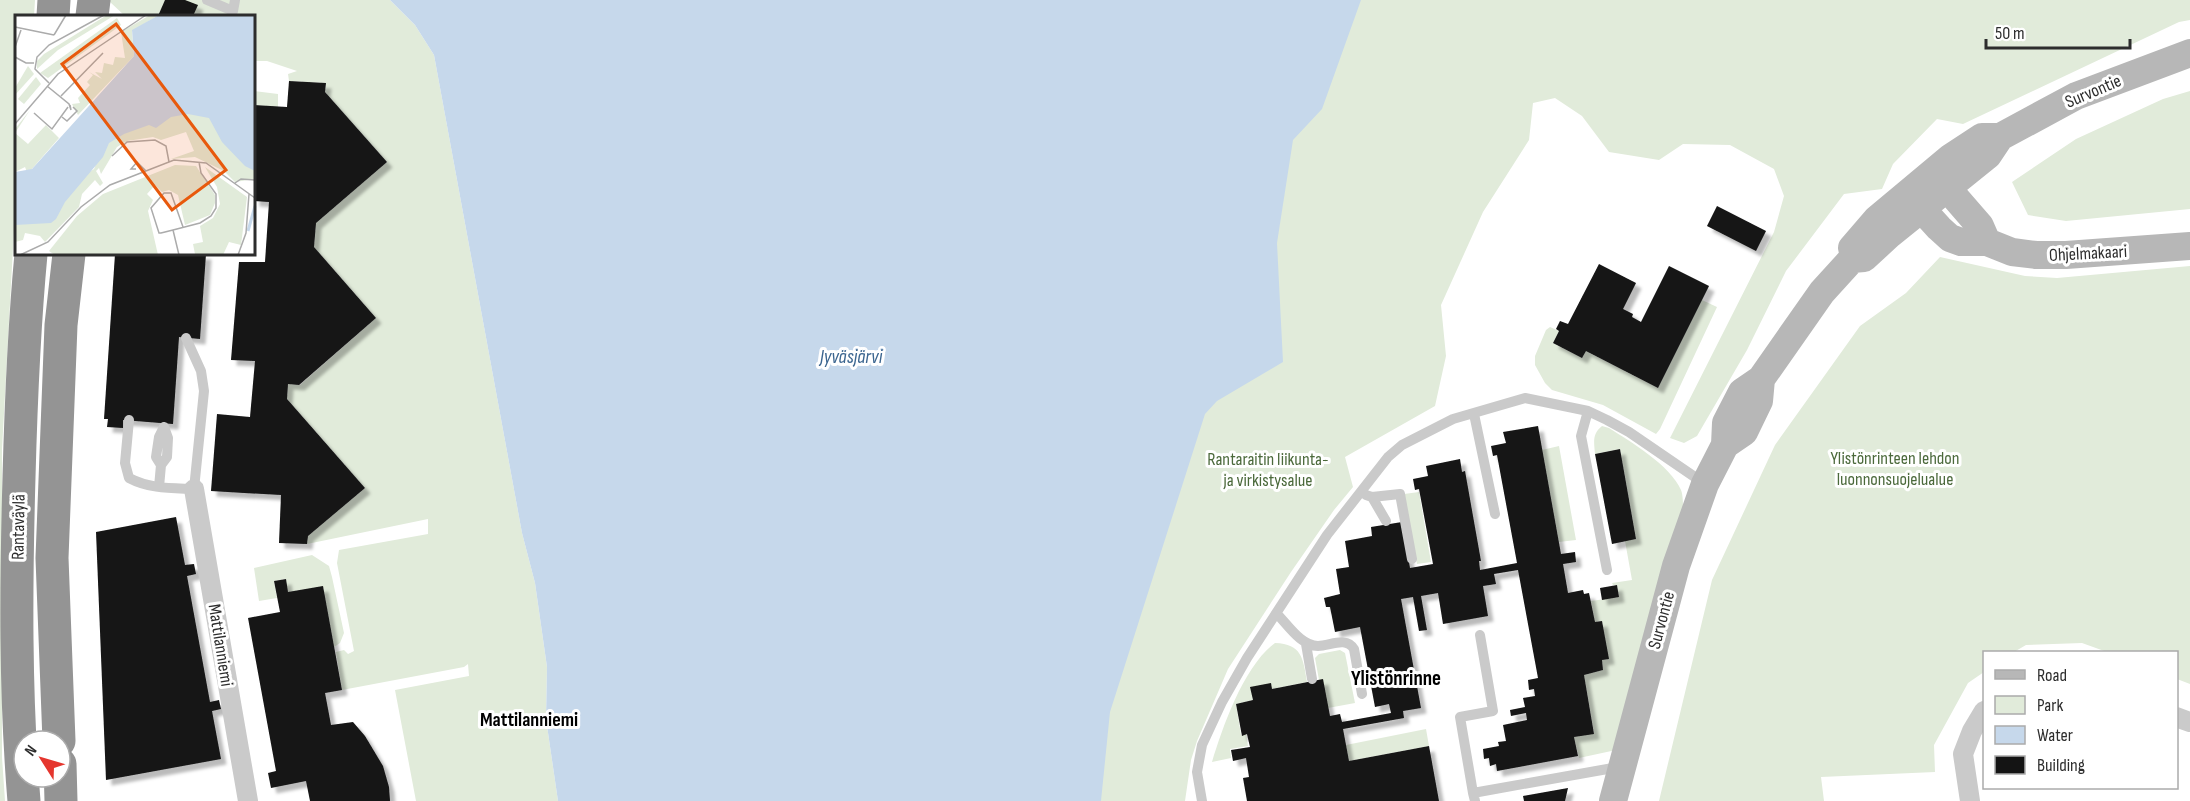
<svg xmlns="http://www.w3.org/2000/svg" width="2190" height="801" font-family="'Sofia Sans Condensed',sans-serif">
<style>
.green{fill:#e1ebda}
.water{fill:#c6d8eb}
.building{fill:#141414;filter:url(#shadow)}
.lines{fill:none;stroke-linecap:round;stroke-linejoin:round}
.lane{stroke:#cacaca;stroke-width:10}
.street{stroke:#cacaca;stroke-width:20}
.secondary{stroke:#b7b7b7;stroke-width:28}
.highway{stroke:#949494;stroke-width:33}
.labels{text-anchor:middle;stroke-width:6;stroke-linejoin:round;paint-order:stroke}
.street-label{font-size:18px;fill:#2d2d2d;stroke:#fff}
.park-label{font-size:18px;fill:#4b693b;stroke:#fff}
.water-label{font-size:20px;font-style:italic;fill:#3b658f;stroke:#fff}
.neighbourhood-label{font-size:20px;font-weight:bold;fill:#000;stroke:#fff}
.quarter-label{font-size:21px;font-weight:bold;fill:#000;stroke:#fff}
.inset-river{fill:none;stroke:#c6d8eb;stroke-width:3}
.inset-road{fill:none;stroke:#ababab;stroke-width:1.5}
.view{fill:#e8590c;fill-opacity:0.15;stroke:#e8590c;stroke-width:3}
.inset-edge{fill:none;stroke:#2d2d2d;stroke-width:3}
</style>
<defs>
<filter id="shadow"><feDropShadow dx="5.5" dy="5.5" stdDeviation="1.5" flood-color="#0004"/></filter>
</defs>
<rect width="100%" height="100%" fill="#fff"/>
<!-- green -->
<path class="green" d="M0,0H35L34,16H16V193L2,450V757L5,801H0Z
M110,0H390L415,25L434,55L522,533L535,583L547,667L546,719L558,801H416L395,690L469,676L468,664L464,667L342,690L336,652L344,650L348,654L354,651L337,563L339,550L428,534V519L307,544L308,536L365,488L287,399L288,384L300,385L376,318L314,247L316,223L387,162L325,92L326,83L289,81L288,74L297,71L267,61H254V16H125L110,2Z
M1299,0H2190V20L2179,22L1963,124L1937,119L1893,164L1882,189L1844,194L1786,271L1747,350L1697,436L1684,443L1670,438L1774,232L1784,196L1774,169L1730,145L1683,144L1659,160L1609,152L1582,116L1555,98L1533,103L1529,140L1483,212L1441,305L1446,356L1435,406L1345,457L1353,487L1334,510L1291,572L1228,669L1197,741L1191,760L1185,801H1047Z
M254,91L278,94V107L254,105Z
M2190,91V209L2066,221L2028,215L2012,182L2076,139L2163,99Z
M1940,257L2025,276L2057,278L2190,266V684L2177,679L2176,652H2107L2082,643L2026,645L2014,652H1984V672L1968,683L1934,745L1935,772L1821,777L1824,801H1659L1712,580L1775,445L1860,326L1906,293Z
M1702,300L1717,307L1660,429L1656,434L1603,405L1552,390L1545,383L1535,365V356L1546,330L1550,327L1559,331L1553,343L1582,358L1586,351L1658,388Z
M1602,426L1609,428C1631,442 1670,465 1681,490C1683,495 1683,503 1683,509L1616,750L1579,758L1574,737L1594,733L1584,675L1603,670L1602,660L1608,659L1602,621L1595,622L1591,601L1619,597L1617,585H1613L1612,583L1632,580L1625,541L1636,539L1620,449L1595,454C1594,442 1592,434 1602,426Z
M1559,446L1576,540L1559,542L1542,450Z
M1419,492L1431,562L1417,564L1404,494Z
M312,555L329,566L332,577L344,633L340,643L334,647L323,587L288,592L285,579L274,581L277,598L259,601L254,568Z
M1275,643C1302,644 1303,658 1307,682L1272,689L1251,687L1253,700L1236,704L1241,735L1246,734L1248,746L1230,749L1231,758L1212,762C1223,726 1244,666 1275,643Z
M1340,650L1345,653L1355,703L1328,708L1319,680L1315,658L1319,654Z
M1426,729L1429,746L1349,761L1346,745Z"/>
<!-- water -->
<path class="water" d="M390,0H1361L1322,109L1293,140L1277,243L1283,362L1217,401L1205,414L1110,712L1101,801H558L546,719L547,667L535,583L522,533L434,55L415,25Z"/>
<!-- building -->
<path class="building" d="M165,0H185L198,5L193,16H158Z
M289,81L326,83L325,92L387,162L316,223L314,247L376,318L299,385L288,384L287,399L365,488L308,536L307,544L279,543L281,495L211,491L217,414L250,417L255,361L231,360L239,262H265L269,202L254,201V105L287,107Z
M1717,206L1766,231L1756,251L1707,226Z
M115,254H206L200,339L179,337L173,424L123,420V428L107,427L108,419H104Z
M1599,264L1636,283L1623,309L1633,314L1632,317L1641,322L1669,266L1709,286L1658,388L1586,351L1582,358L1553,343L1559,331L1556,329L1560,321L1568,324Z
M1538,426L1561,554L1575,552L1576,562L1563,564L1568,593L1583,590L1584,594L1589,593L1595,622L1602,621L1609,659L1602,660L1603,670L1584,675L1594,734L1574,737L1578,756L1497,771L1496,764L1490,766L1489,758L1484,759L1483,749L1499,746L1498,742L1506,741L1503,725L1527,720L1526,713L1511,716L1510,710L1525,707L1523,698L1535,696L1534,689L1529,690L1528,680L1538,678L1518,570L1494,574L1496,584L1483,586L1488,616L1443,624L1438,593L1421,596L1427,630L1419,631L1413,597L1401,599L1421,708L1403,711L1404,718L1343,729L1349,761L1429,746L1439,801H1247L1243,778L1249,777L1246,758L1233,761L1231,750L1250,747L1247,734L1242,736L1236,704L1253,700L1250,687L1271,683L1272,689L1323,679L1330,716L1340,714L1342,722L1391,713L1389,704L1375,707L1360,627L1335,632L1330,607H1326L1324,598L1340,594L1336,569L1349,567L1345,541L1372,536L1371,527L1402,522L1410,568L1433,564L1419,489L1415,490L1413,479L1428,476L1426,466L1460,459L1462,472L1465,471L1481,561H1479L1480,570L1517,563L1497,455L1493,456L1491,446L1506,443L1503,432Z
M1620,449L1636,539L1612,544L1595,454Z
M176,517L185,565L194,564L196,574L187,576L210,702L219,700L221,709L212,711L221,759L106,780L96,532Z
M286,579L288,592L323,586L342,690L325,693L331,725L353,722L365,736L383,766L389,787L390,801H310L306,781L271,788L268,773L276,771L248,618L280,612L274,581Z
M1617,585L1619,597L1602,600L1600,588Z
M1568,788L1565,801H1524L1523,796Z"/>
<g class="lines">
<!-- lane -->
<path class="lane" d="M207,0L233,11L235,0
M1588,411L1581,436L1607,570
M1474,414L1495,514
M129,420L125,463L129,478C150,489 171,488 194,489L204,391L201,371L186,338
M161,465L156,457L159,437L164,427
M159,487L161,465L167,457L168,438L164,427
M1366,495L1372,497L1386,521
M1372,497L1400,494L1412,559
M1277,614C1288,625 1301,646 1318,646C1330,646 1346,636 1354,649L1362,694
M1306,644L1312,679
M1473,793L1460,717L1493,711L1480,635
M1202,801L1197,772L1202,745L1222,702L1247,658L1327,535L1388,457L1402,445L1453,419L1525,398L1588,411L1607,420L1629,432L1705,484
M1475,801L1473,793L1613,768L1620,770"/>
<!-- street -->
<path class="street" d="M194,489L248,801
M2176,717L2190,722
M1970,801L1963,754L1972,731L1984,711"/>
<!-- secondary -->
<path class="secondary" d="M1934,173L1980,226L1987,242
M1908,194L1939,228L1950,238L1961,242H1987L2012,252L2036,255H2066L2190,246
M1852,248L1877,219L1950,158L1982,137H2000L2076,96L2190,53
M1725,445L1744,432L1759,401L1761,379
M1613,801L1676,566L1705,484L1725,445L1726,423L1742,392L1761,379L1822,292L1852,259L1864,258L1890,234L1988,155L2000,137"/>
<!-- highway -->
<path class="highway" d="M53,16L54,0
M92,16L94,0
M59,741L52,558L61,325L69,254
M60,764L61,801
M24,801C15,693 16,585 19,477C21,402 24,328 31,254"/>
</g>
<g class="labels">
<!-- street labels -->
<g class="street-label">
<text transform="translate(2093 91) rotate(-23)" y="6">Survontie</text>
<text transform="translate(2088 253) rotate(-3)" y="6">Ohjelmakaari</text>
<text transform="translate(18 527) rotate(-89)" y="6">Rantaväylä</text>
<text transform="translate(1661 620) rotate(-75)" y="6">Survontie</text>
<text transform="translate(221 645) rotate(81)" y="6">Mattilanniemi</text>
</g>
<!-- park labels -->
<g class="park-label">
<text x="1895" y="464">Ylistönrinteen lehdon<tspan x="1895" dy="21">luonnonsuojelualue</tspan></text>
<text x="1268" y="465">Rantaraitin liikunta-<tspan x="1268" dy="21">ja virkistysalue</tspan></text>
</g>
<!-- water labels -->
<g class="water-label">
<text x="851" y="363">Jyväsjärvi</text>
</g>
<!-- neighbourhood labels -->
<g class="neighbourhood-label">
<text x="529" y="726">Mattilanniemi</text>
</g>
<!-- quarter labels -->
<g class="quarter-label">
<text x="1396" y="685">Ylistönrinne</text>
</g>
</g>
<!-- overview -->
<g transform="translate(15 15)">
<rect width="240" height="240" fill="#fff"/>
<path d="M92,0H100L43,35L22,54V46L29,39ZM135,0H144L117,16L119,41L63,100L57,89L65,88L63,83L75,70L72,67L78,60L74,57L87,64L80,57L87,58L89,48L98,50L100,42L110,43L106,17ZM102,3L106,10L33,63L25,58ZM13,51L19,59L0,80V73ZM21,62L26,69L9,89L3,84ZM188,88L240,147V164L220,167L209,156L180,142L156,144L179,136L171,117L146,125L138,122L112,126L102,132L86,159L84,153L81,156L88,168L85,171L80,165L67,179L64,192L30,227L25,221L10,218L8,225L0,227V204L79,154L91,125ZM15,95L0,118L13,129L31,110L44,123L16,155L12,157L10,152L0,157V114ZM160,150L181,151L200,180V188L195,200L170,210L163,180L154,175L147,177L140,170L132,179L138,185L133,196L143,240H40L34,236L62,201L88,179ZM190,152L232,182L226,230L214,227L208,240L180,239L178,229L188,227L185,211L198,203L205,189L202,172Z" fill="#e1ebda"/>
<path d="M144,0H240V156L230,151L207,127L194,103L173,99L156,102L141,113L134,110L109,119L94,128L88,142L50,187L41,204L36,208L0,210V157L17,154L119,41L117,15Z" fill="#c6d8eb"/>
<path class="inset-river" d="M233,216L240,191"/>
<path class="inset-road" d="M0,12L39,20M39,20L51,0M0,32L6,15M0,42L11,48H19M34,68L20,54L22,42L34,30L89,0M32,71L54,89L56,95L55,90M46,81L88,38M19,98L37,114L53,92M47,102L52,106L62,96L58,92M0,109L43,59L131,0M97,141L112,127L140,125L151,131L154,147M121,154H116L122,147L131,156M220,168L226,164L240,165M168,212L156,178H149L136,193L144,218H146L158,215L185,208L196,201L201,193V179L186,158L184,147M158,215L164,240M5,240L33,227L66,192L95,170L159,145L191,148L240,183M223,240L231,218L234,179"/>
<path class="view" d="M101,9L211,155L157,195L47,49Z"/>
<rect width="240" height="240" class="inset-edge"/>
</g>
<!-- legend -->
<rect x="1983" y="651" width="195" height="138" fill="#ffffff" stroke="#ababab" stroke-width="1.5"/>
<rect x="1995" y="670" width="30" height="9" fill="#b7b7b7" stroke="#ababab" stroke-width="1.5"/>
<text x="2037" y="681" font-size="18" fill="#2d2d2d">Road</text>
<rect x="1995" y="696" width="30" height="18" fill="#e1ebda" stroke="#ababab" stroke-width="1.5"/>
<text x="2037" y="711" font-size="18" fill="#2d2d2d">Park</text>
<rect x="1995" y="726" width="30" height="18" fill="#c6d8eb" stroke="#ababab" stroke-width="1.5"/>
<text x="2037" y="741" font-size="18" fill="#2d2d2d">Water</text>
<rect x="1995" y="756" width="30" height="18" fill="#141414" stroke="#ababab" stroke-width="1.5"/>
<text x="2037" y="771" font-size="18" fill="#2d2d2d">Building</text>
<!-- north arrow -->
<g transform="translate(42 759) rotate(307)"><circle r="28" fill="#ffffff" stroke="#ababab" stroke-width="1.5"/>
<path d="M0-4.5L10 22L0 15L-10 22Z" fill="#e5362e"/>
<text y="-9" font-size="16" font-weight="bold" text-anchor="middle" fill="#2d2d2d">N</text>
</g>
<!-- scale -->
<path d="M1986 39v9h144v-9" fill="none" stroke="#2d2d2d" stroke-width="3"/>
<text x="1995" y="39" font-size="18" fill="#2d2d2d" stroke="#ffffff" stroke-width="4.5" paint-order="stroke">50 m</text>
</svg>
